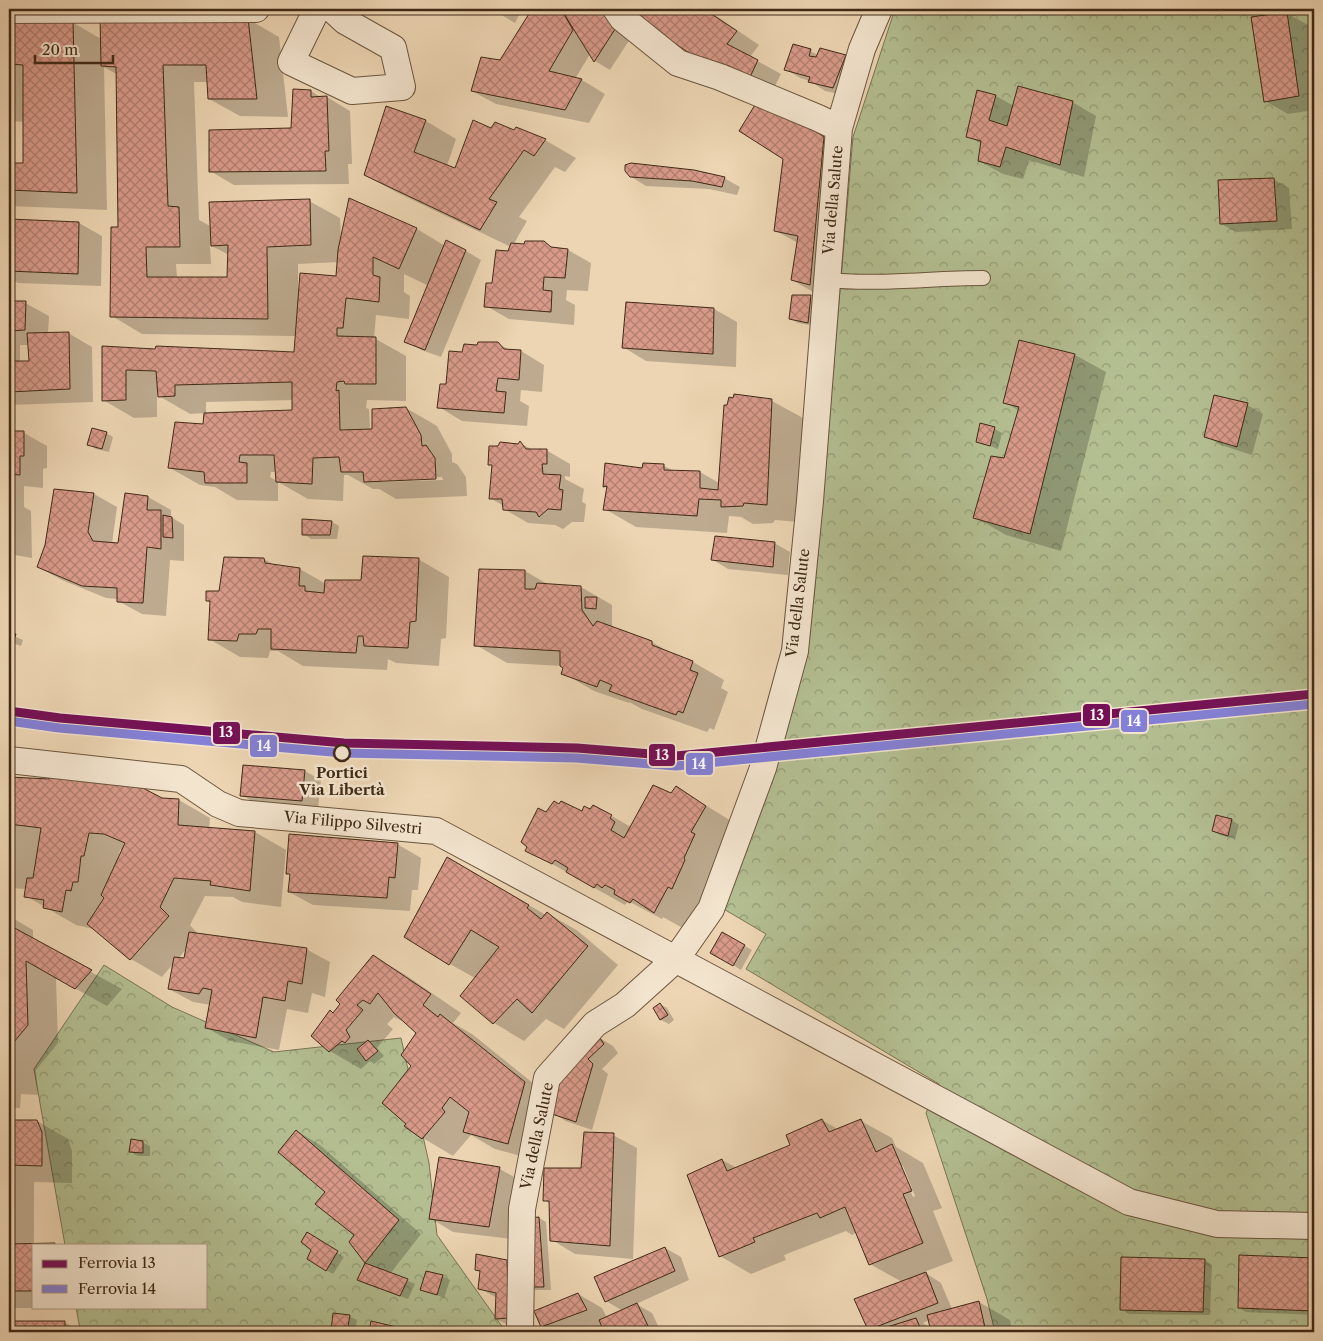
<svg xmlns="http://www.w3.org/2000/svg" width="1323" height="1341" font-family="'Libre Caslon Text',serif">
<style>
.park{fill:url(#park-crowns);stroke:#7a7454}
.shadow{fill:#0003;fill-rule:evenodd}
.building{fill:url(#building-cross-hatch);stroke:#402a16}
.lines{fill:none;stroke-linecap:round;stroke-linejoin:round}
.service-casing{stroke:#6b553d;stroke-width:16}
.minor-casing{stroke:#6b553d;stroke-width:28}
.service{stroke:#f3e4ce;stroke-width:14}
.minor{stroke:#f3e4ce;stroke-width:26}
.rail-1-casing{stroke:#f3e4ce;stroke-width:12}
.rail-2-casing{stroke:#f3e4ce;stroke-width:12}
.rail-1{stroke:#751056;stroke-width:9}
.rail-2{stroke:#8480d7;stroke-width:9}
.stop-dot{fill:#f3e4ce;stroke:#402a16;stroke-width:2.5}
.labels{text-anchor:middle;stroke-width:5;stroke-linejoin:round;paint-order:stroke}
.street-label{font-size:15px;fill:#402a16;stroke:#f3e4ce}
.stop-label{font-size:15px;font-weight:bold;fill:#402a16;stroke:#f3e4ce}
.line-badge{stroke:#f3e4ce;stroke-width:2}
.badge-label{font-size:14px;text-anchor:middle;font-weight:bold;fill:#fff}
</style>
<defs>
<pattern id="park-crowns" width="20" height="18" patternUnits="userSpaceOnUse" patternTransform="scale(1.25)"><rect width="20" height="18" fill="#b3be91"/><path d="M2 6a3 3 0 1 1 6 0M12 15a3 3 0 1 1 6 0" fill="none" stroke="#939b75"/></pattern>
<pattern id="building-cross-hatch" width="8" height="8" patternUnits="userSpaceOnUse" patternTransform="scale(1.25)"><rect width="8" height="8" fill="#d99a8a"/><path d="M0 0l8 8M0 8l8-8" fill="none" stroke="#b17e70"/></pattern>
</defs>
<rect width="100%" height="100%" fill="#edd5b3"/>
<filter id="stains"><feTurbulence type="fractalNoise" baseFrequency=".004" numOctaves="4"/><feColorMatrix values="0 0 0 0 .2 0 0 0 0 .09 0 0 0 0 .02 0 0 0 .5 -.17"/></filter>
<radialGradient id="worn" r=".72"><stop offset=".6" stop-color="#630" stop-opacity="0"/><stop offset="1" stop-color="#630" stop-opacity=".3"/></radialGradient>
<!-- park -->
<path class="park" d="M895,9H1314V1332H995L987,1299L926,1113L939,1084L746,969L766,934L722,908L787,726L814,597L853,137Z
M104,965L172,1007L274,1052L401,1038L429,1163L437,1235L506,1332H113L80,1329L76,1307H206V1245H65L34,1069Z"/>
<!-- shadow -->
<path class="shadow" d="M491,9H522L515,23Z
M533,9H613L632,36L610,70L595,61L590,54L575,79L582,80L605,94L589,123L496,104L472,91L501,61Z
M632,9H706L759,45L750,57L781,74L773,90L689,52L645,21Z
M1286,13L1310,26L1314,57V110L1288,114L1265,101Z
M248,19L279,37L288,117L240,116L209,99L208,82H194L199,220L212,227L309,201L340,218L341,239L350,200L417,229L445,246L466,251L481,260L441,357L421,350L406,341L429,286L404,274V292L410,296L409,319L376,315L374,338L406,356V401L367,400L366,408L369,409L370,431L406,408L437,426L452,454V462L457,464L466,477L467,496L396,499L379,489H373L348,475H344L343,501L308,499L278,482V501L237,500L215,487L200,485L170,468L204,425L206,413L190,414L159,396V388H157V417L134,418L103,400V347L155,350L295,353L296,336L142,334L112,316L119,229L118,75L104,67L107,210L9,206V23L72,22L101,39ZM9,121L25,122V164H10ZM210,245L229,255V279L177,278L176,264H211ZM339,262L337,277L298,288V264ZM293,400V412L206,415V402ZM271,472H276L277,481L270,477ZM442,477L443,480L379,482L377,480Z
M810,51L818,55L845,56L861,65L849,96L825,91L810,81L800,78L785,69Z
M311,91L322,98L327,97L350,111L352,164H348L349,184L234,185L210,171L292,129Z
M996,96L1014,106L1072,102L1096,116L1084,177L1029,160L1023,179L1003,174L979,161L982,144L968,136Z
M387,108L426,121L456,139L447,166L456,169L492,130L515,131L516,129L545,140L576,158L565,172L555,167L519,217L527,221L513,245L525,246L544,242L556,249L568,250L591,263L588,291L567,290L566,300L575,305L574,325L509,319L486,306L511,247L396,192L365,175Z
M795,119L847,152L815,293L792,280L798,243L776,231Z
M630,176L724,178L740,187L737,195L709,189L646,186Z
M1273,179L1289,188L1292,229L1237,232L1221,224Z
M9,220L79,223L102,236L101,286L18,283L9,278Z
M793,296L811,297L818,301L815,326L798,323L791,319Z
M9,303H25L49,316L48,334L68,333L92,347L93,402L9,405ZM20,345H29L30,362H20Z
M714,309L737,322L736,367L646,361L623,347Z
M497,343L510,350L521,351L544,365L542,392L521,390L520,401L529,406L527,426L462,421L439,407L462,353Z
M1075,355L1106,372L1061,551L1006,535L975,517L1005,459L1019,411L1005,402Z
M735,395L772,401L803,418L798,522L775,520L773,523L753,524L741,517L729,516L727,533L636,527L605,509L608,488L604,486L643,469L664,466L674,471L700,472L719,483L728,406L734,399Z
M1247,405L1263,414L1252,455L1221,445L1206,436Z
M981,425L995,429L1002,433L998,449L977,441Z
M9,432L24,433L47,446V468L43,469V488L24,486V507L31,511L32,558L9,554Z
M106,433L113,437L109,452L96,449L89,444Z
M520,443L533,450H546L570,464V477L565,476V479L584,489L582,502L586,504L584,522H572L563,529L555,525L528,523L504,509V506L490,498L493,467L489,464Z
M55,490L94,494L117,507L112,544L119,545L148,497L171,510V517L184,525V561L170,560L166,616L142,614L118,601V599L106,598L62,580L38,567L46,545Z
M303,520L332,522L339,526L337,539H311L304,534Z
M774,543L790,552L788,575L728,569L713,560Z
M264,559L276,566L300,569L326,584L362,581L418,559L449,577L446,638L441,639L439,666L396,663L388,659L387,670L303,666L278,651H270L268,658L240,657L209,639L211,603L207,601Z
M525,571L549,585L581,587L612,605V628L652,642L674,655L693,662L724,680L721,688L728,692L714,730L710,728L707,732L642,709L629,702V703L594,691L563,673L565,667L563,666L507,663L476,645Z
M9,634L23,640L21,646L9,642Z
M244,766L305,771L321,780L318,809L257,804L242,795Z
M9,778L50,780L162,800H179L210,818L209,829L255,832L286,850L281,907L242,902L233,897L205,896L190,925L198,934L306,949L330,962L325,997L312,993L308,1013L287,1009L279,1050L230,1041L207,1028L211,1005L193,1002L169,989L174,963L162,977L131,959L94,929L76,925L26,896L27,889L9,888ZM120,850H123L118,859ZM187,948L185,959H178Z
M676,787L736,824L726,853L686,930L663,917L662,919L628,901L625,905L527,850L547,814L582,813L591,810L594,806L631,827L671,795Z
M1217,816L1232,820L1239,825L1235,839L1220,835L1213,831Z
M397,844L421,858L418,890H412L410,911L313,905L289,892L292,875L287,873Z
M447,858L546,915L547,913L578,931L618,965L564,1029L546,1019L524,1041L494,1023L461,996L475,978L450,964Z
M9,916L33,930V940L122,989L107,1006L56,978L58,1043L36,1070L38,1095L21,1094L20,1108H9Z
M722,934L752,950L741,970L712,952Z
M373,956L404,974L461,1013L453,1023L472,1034L554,1100L598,1037L613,1046L618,1053L602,1069L608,1074L592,1130L566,1121L552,1113L539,1161L495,1149L471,1135L453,1156L423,1138L407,1124L417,1032L403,1019L402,1021L394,1017L387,1024L393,1029L377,1048L384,1056L374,1064L370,1061L361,1069L330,1051L313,1036L334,1014Z
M660,1004L667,1008L674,1020L669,1024L661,1020L655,1009Z
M822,1120L839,1130L861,1121L892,1138L896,1147L923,1163L942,1208L933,1211L953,1261L924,1272L941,1283L952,1309L979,1302L1010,1320L1012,1332H923L922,1330H919L920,1332H874L869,1329L902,1282L870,1264L857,1232L852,1235L846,1231L784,1255L786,1260L751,1274L720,1256L722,1160L737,1168L792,1146ZM900,1166H903L915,1196L913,1197ZM929,1320L931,1328L923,1323Z
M9,1121H37L68,1139L72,1151V1183L34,1182V1307L86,1308H9Z
M297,1131L320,1145L421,1234L390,1274L415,1284L408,1299L365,1284L358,1280L371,1266L366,1262L351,1242L355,1235L327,1191Z
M613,1135L637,1148L633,1259L575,1254L552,1240L551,1204L544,1200L583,1170Z
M142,1142L150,1146V1156H138L130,1151Z
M440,1159L500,1169L523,1182L513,1239L453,1232L430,1218Z
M539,1218L546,1222L551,1290H534L526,1286Z
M307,1234L344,1257L333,1274L326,1270L313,1250Z
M665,1248L681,1257L689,1280L636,1304L652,1313L661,1332H606L602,1326L585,1332H553L542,1326L578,1294L602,1308L607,1318L623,1311L606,1301Z
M1241,1256L1314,1259V1315L1246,1312L1239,1308Z
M1205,1260L1212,1265L1210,1315L1129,1314L1121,1309Z
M506,1261L522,1270L512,1327L496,1319L497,1298L479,1288L481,1273L476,1270Z
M442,1276L450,1280L444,1298L422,1289Z
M349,1316L357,1320L355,1332H338L332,1329Z
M64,1322L82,1332H9V1323Z"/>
<!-- building -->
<path class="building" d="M532,9H561L573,30L549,71L582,79L565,110L471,91L481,57L500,60Z
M561,9H605L617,26L594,62Z
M630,9H704L737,31L727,44L758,60L750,77L727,65L725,68L715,61L713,65L689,53L644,22Z
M1287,12L1299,96L1264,102L1251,17Z
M100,15L248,18L257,99H208L206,65H163L168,206L179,207L180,247H146L147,277H227L228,245L211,246L209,202L310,199L311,245L267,247L268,319L110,317L111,227H118L116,67L101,66Z
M73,21L77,193L9,190V163H23V65L9,64V22Z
M793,44L811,49L809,56L816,57L820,48L846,55L833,88L808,82L810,77L784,70Z
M1018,86L1073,101L1060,165L1006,147L1000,167L978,161L981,141L966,137L977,90L996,95L989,120L1007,126Z
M293,89L311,90V97L327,96L329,151H325L326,171L209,172V130L291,128Z
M758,100L796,118L824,137L810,285L791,280L798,236L774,231L783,159L739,131Z
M386,106L426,120L414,152L455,168L473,120L491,128L495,122L514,130L516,127L546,139L534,156L524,150L489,199L497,202L480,230L364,175Z
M631,163L694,170L725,177L722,187L692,181L630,177L625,171V165Z
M1274,178L1277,221L1220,224L1218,180Z
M349,198L417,228L399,269L373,257V275L380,277L379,302L346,298L343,328H337V336L376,337V384H345L344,381L337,382L336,391L339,390L340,430L372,429V409L406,407L421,435L422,446L426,445L435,458L436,479L364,482L363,472H341L339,457L313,458L312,484L276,482L274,455H240L239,462L247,463V483H205L204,472L168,468L175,422L203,424L204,413L292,410V382L175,385V396L158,397L156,371L126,370V400L102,401V346L155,349L156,346L294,352L300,273L336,276L338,250Z
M9,219L79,222L78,274L9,271Z
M446,240L466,250L425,350L404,342Z
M525,241H544L551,247L568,249L565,278L544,277L543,290L552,291L551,312L484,307L486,283H492L496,250L508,251L511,243L524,244Z
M792,295H811L808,323L789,319Z
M9,301H26L25,330L9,331Z
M626,302L714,308L713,354L622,348Z
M69,332L70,389L9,392V361H29L27,333Z
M1019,340L1075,354L1030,534L973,518L991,456L1004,458L1019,407L1003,403Z
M478,342H498L504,349L521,350L519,380L498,378L496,391L506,392L504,413L437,408L440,384H446L449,351L462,352L464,344L477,345Z
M734,394L772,399L767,505L744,503L743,506L721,507V500L699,499L697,516L603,510L607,486L603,487L605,463L642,468L643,463L664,464V470L700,471V488L718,490L724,405H727L729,397L733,398Z
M1214,395L1248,403L1237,447L1204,437Z
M980,423L995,427L990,446L976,442Z
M92,428L107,432L102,449L87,445Z
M9,431H24V456H20V475L9,474Z
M520,441L526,449H547V464H542L543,474L561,475L559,489L563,490L561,510L548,509L539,517L536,512L503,510L502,499H489L492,465H488L489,446H498L500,442L518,444Z
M54,489L94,493L88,532L93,541L118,543L125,493L148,496L147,510H161V549L147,547L143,603L117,602V588L82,586L37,567L45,545Z
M163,515L172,517L173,538L163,537Z
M302,519L332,521L330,535H302Z
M715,536L775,542L773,567L711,560Z
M363,556L419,558L416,621L410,622L408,648L364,646L363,636H358L356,653L271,649V629H258L256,634H239L237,641L208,640L210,601H206V591H219L224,557L264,558L265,563L300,568L299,586H305V591L324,593L325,580H361Z
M479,569L525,570V589H535L537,583L581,586L582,610L593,626L597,621L652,641V645L693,661L690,670L698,673L683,713L678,711L676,715L609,691L612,685L600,680L597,687L561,674L563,668L560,666V651L474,646Z
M585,597H597L596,609L585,608Z
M9,632L16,634L13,643L9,641Z
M243,765L305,770L302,801L240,796Z
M49,776L141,787L162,798L179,799L178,825L255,831L250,891L210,885L211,881L174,878L160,907L169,916L130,960L87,924L104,898L101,895L125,843L104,834L89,833L84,856H81L78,882H73L71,891L66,890L62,912L43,908L44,900L24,897L27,878H33L41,828L9,824V777L49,779Z
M653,785L671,793L676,786L706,806L691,832L695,834L684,858L685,860L672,889L668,887L654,913L633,899L630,903L614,894L615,890L605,885L602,888L597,884L594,888L566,872L568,868L555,860L552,864L525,851L527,847L521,842L538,808L546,812L554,801L559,804L561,801L582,811L584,806L590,809L593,805L612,815L610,818L615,822L611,830L624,838Z
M1216,815L1232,819L1228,836L1212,831Z
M289,834L398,843L395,878L389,877L387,898L288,892L290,874H286Z
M447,857L529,905L527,908L541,919L547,912L588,946L532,1013L517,999L493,1024L460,996L499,947L471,930L449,965L404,937Z
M9,925L92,970L75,989L26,961L28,1025L9,1048Z
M189,932L307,948L302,984L288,981L285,1001L263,997L256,1038L205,1028L212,990L203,988L199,994L168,989L174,957L184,958Z
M722,932L745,945L733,966L710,953Z
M373,955L431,994L423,1005L438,1017L440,1014L525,1082L508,1144L463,1132L469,1112L450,1097L442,1108L445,1112L422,1139L404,1126L406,1124L382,1103L411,1066L401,1055L416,1033L394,1013L378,993L370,1004L363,1000L357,1005L363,1010L346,1030L350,1037L345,1043L342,1041L329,1052L311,1036L330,1010L333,1013L340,1004L336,1000Z
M660,1003L668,1015L660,1020L653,1008Z
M598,1035L604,1044L588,1059L593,1064L576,1122L549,1113L563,1066Z
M368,1040L378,1051L366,1061L357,1049Z
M822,1119L829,1132L861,1119L876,1152L892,1144L912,1191L903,1194L923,1243L869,1265L845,1207L820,1218L817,1213L753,1238L755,1242L719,1257L687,1175L722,1159L727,1171L790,1145L786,1135Z
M9,1120H37L42,1132V1166L9,1165Z
M296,1130L399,1220L365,1263L349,1242L354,1235L315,1204L325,1192L278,1152Z
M584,1132L614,1133L610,1246L550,1241L549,1201H543L544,1168H581Z
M131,1139L143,1141V1153L129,1152Z
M439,1157L500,1167L489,1227L429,1219Z
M539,1217L544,1287H525L529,1218Z
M307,1232L338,1251L326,1271L307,1259L311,1250L301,1242Z
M55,1243V1245H34V1291H9V1244Z
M665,1247L675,1271L605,1302L594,1277Z
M476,1254L507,1260L509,1318L495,1319L496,1293L478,1289L480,1271L475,1270Z
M1239,1255L1314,1258V1311L1238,1308Z
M1121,1257L1205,1259L1203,1312L1120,1310Z
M365,1263L408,1279L400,1296L357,1280Z
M426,1271L443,1275L437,1295L420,1290Z
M926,1272L938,1303L868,1330L854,1299Z
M578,1293L587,1310L541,1327L534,1311Z
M979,1301L986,1332H931L927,1315Z
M637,1303L648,1326L633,1332H604L599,1320Z
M333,1313L350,1315L347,1332L331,1330Z
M916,1318L922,1332H871Z
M9,1321H65V1332H9Z
M371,1321L418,1332H369Z"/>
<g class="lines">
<defs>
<path id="service" d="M827,280C879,285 931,278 983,278"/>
<path id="minor" d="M317,9L291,62L352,91L402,87L393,48L345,21L332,9
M616,9L622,18L678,63L720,77L818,118L839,128
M9,10L256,9
M9,760L181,779L218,804L239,813L436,831L1129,1202L1217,1224L1314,1226
M520,1332L522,1209L547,1078L595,1024L625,1005L676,959L711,909L763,768L795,651L810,501L839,128L862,49L879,9"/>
</defs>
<!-- service casing -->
<use href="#service" class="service-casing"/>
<!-- minor casing -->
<use href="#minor" class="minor-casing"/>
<!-- service -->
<use href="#service" class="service"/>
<!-- minor -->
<use href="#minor" class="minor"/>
<defs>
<path id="rail-1" d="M9,711L60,718L344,743L577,748L676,756L1314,694"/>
<path id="rail-2" d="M9,721L59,728L343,753L576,758L676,766L1314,704"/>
</defs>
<!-- rail-1 casing -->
<use href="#rail-1" class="rail-1-casing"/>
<!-- rail-2 casing -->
<use href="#rail-2" class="rail-2-casing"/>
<!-- rail-1 -->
<use href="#rail-1" class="rail-1"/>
<!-- rail-2 -->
<use href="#rail-2" class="rail-2"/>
</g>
<!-- markers -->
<circle class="stop-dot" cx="342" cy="753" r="8"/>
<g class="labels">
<!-- street labels -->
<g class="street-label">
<text transform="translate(833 200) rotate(-85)" y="5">Via della Salute</text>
<text transform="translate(798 603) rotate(-83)" y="5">Via della Salute</text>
<text transform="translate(353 823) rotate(5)" y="5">Via Filippo Silvestri</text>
<text transform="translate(537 1136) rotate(-78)" y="5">Via della Salute</text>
</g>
<!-- stop labels -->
<g class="stop-label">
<text x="342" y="778">Portici<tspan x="342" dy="17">Via Libertà</tspan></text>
</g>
</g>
<g class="line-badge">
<rect x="1082" y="703" width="29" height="24" rx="5" fill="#751056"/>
<rect x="1120" y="709" width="28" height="24" rx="5" fill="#8480d7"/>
<rect x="212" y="721" width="29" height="24" rx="5" fill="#751056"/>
<rect x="249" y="734" width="29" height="24" rx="5" fill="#8480d7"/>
<rect x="648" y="743" width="28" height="24" rx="5" fill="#751056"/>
<rect x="685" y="752" width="29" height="24" rx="5" fill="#8480d7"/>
</g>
<g class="badge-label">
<text x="1097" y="720">13</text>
<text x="1134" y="726">14</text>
<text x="226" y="737">13</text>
<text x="264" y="751">14</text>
<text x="662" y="760">13</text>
<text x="699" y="769">14</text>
</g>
<!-- margin -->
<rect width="1323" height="1341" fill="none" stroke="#edd5b3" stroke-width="30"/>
<rect x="10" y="10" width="1303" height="1321" fill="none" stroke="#402a16" stroke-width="2.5"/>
<rect x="15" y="15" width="1293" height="1311" fill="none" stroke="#402a16"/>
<!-- legend -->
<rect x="32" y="1244" width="175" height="65" fill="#f3e4ce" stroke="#ab9a84"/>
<rect x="42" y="1260" width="25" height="8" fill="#751056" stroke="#ab9a84"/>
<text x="78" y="1268" font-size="15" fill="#402a16">Ferrovia 13</text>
<rect x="42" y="1285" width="25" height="8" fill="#8480d7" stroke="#ab9a84"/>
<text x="78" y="1294" font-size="15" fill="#402a16">Ferrovia 14</text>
<!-- scale -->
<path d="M35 55v8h78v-8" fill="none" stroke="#402a16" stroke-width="2.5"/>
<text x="42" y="55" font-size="15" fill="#402a16" stroke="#f3e4ce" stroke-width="4" paint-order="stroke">20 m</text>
<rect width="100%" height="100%" filter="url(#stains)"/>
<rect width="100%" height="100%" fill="url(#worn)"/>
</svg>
